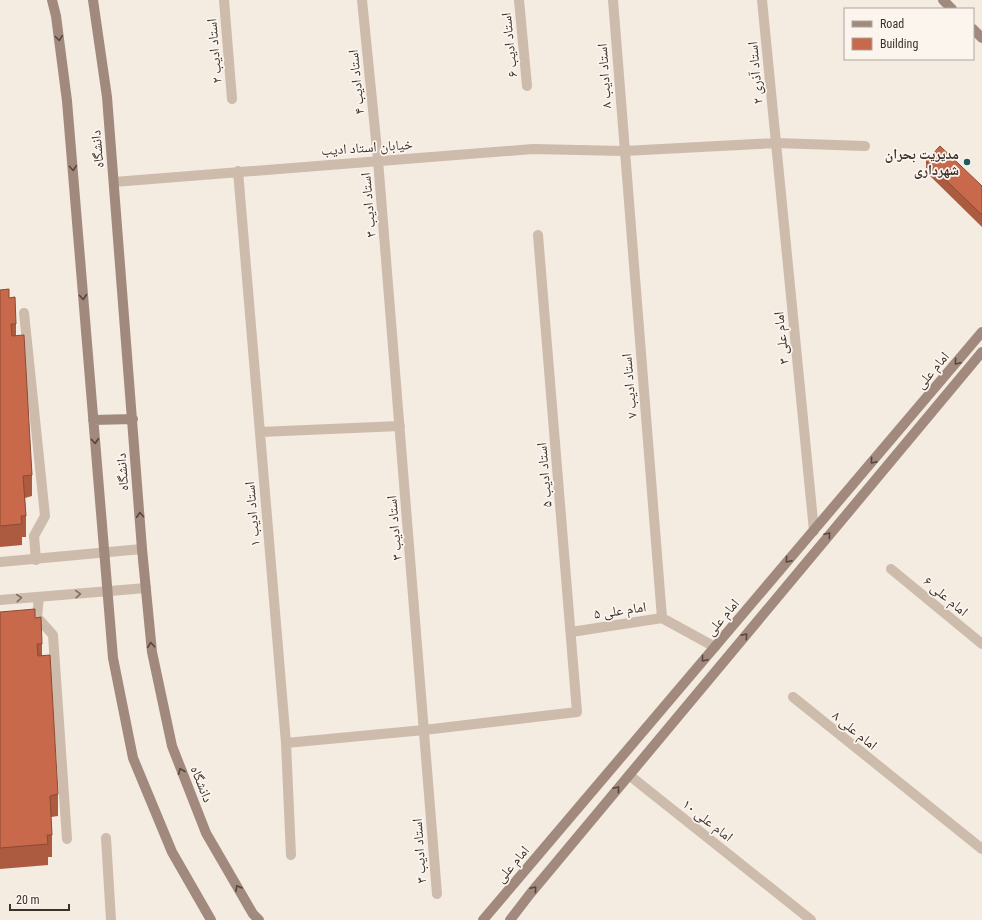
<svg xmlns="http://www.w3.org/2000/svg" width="982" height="920" font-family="'Roboto Condensed','Noto Naskh Arabic',sans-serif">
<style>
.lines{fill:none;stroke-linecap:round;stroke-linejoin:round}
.street{stroke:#cdbbac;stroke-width:10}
.secondary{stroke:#a18a7d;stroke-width:10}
.wall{fill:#ac5a40}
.building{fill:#c8694b;stroke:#8c4a34}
.oneway{stroke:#544640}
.oneway2{stroke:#7d6f65}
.poi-dot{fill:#1f5a5e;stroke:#fbf5ee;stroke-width:1.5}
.labels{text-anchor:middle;stroke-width:3.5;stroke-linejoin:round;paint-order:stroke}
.street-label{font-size:14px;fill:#3b302b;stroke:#fbf5ee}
.poi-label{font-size:14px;font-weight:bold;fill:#3b302b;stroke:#fbf5ee;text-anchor:end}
</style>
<rect width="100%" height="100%" fill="#f4ebe1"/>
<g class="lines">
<!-- street -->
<path class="street" d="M224,0L232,99
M362,0L378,160L437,894
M519,0L527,86
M613,0L662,618
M762,0L814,531
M238,171L286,743L291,855
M114,182L533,149L624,151L776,143L865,146
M24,313L45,516L34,536L36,560
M260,432L400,426
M0,562L142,549
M891,569L982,644
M39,597L37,617L53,635L67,839
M0,600L146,588
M571,632L662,618L715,647
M793,697L982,849
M286,743L424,730L577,712L538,235
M629,775L811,920
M106,838L111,920"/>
<!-- secondary -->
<path class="secondary" d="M52,0L56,16L67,101L113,658L133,758L172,852L211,920
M93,0L107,97L142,549L152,652L172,746L206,833L253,914L259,920
M943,0L952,9
M973,29L982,38
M93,420L133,419
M483,920L982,332
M510,920L530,894L982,352"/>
</g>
<!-- wall -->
<path class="wall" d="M926,161L982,186V227L926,172Z
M0,290L9,298L16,324V336L32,475V496L25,498L26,516V537H22V545L0,547Z
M0,612L35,618L42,644V655L58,794V816L51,817L52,835V857H48V865L0,869Z"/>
<!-- building -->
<path class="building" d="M940,146L982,186V215L926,161Z
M9,289V298L15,297L16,324H11L12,336L24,335L32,475L23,476L26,516H21L22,524L0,526V290Z
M35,609V618L41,617L42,644H37L38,656L50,655L58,794L50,796L52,835H47L48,844L0,848V612Z"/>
<!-- one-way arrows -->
<defs><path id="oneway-chevron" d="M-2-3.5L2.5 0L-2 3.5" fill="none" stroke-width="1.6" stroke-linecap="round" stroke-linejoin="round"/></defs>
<g class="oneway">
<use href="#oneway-chevron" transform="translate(59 38) rotate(83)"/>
<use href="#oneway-chevron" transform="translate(73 168) rotate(85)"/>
<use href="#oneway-chevron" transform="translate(83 297) rotate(85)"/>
<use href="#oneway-chevron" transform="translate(957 362) rotate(130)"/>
<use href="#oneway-chevron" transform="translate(95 441) rotate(86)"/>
<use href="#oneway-chevron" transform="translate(873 461) rotate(130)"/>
<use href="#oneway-chevron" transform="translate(140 515) rotate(-94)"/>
<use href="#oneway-chevron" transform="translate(828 535) rotate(-50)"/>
<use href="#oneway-chevron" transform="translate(788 560) rotate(130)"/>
<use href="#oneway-chevron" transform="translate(745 636) rotate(-50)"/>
<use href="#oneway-chevron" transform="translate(151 645) rotate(-95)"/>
<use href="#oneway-chevron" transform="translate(704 659) rotate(130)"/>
<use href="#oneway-chevron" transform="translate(181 771) rotate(-112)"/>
<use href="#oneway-chevron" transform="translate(617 789) rotate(-50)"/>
<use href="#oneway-chevron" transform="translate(238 888) rotate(-120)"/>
<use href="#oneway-chevron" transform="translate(534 889) rotate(-50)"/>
</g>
<g class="oneway2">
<use href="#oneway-chevron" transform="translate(78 594) rotate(-4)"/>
<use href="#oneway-chevron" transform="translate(19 598) rotate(-5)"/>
</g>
<!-- markers -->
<circle class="poi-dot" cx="967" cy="162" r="4"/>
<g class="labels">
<!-- street labels -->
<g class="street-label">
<text transform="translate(509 45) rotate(-96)" y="5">استاد ادیب ۶</text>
<text transform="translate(214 51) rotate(-95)" y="5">استاد ادیب ۲</text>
<text transform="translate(755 73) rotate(-95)" y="5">استاد آذری ۲</text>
<text transform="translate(604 76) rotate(-94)" y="5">استاد ادیب ۸</text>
<text transform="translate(356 82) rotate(-96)" y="5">استاد ادیب ۴</text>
<text transform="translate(367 147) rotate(-4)" y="5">خیابان استاد ادیب</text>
<text transform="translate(97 149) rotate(-95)" y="5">دانشگاه</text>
<text transform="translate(368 205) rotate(-95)" y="5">استاد ادیب ۳</text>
<text transform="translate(781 338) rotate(-96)" y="5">امام علی ۳</text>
<text transform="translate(932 370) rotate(-50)" y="5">امام علی</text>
<text transform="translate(629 386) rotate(-95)" y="5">استاد ادیب ۷</text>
<text transform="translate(122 472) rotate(-94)" y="5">دانشگاه</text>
<text transform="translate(544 475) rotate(-95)" y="5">استاد ادیب ۵</text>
<text transform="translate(252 514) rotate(-95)" y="5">استاد ادیب ۱</text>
<text transform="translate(394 528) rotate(-95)" y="5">استاد ادیب ۳</text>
<text transform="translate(946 596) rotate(40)" y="5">امام علی ۶</text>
<text transform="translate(620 610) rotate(-8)" y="5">امام علی ۵</text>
<text transform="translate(722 617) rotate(-50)" y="5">امام علی</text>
<text transform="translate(855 730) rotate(39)" y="5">امام علی ۸</text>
<text transform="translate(202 784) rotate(68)" y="5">دانشگاه</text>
<text transform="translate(708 820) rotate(38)" y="5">امام علی ۱۰</text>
<text transform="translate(419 851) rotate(-94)" y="5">استاد ادیب ۳</text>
<text transform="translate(512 864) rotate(-50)" y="5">امام علی</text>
</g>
<!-- poi labels -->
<g class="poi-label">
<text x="959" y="159">مدیریت بحران<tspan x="959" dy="16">شهرداری</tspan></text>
</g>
</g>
<!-- legend -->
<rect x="844" y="8" width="130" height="52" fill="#fbf5ee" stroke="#aea6a0"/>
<rect x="852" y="21" width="20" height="6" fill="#a18a7d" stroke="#aea6a0"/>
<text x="880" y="28" font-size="12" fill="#3b302b">Road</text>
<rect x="852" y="38" width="20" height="12" fill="#c8694b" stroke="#aea6a0"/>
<text x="880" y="48" font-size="12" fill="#3b302b">Building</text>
<!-- scale -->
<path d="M10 904v6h59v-6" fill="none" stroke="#3b302b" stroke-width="2"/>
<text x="16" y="904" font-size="12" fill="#3b302b" stroke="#fbf5ee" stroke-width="3" paint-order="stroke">20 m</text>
</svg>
